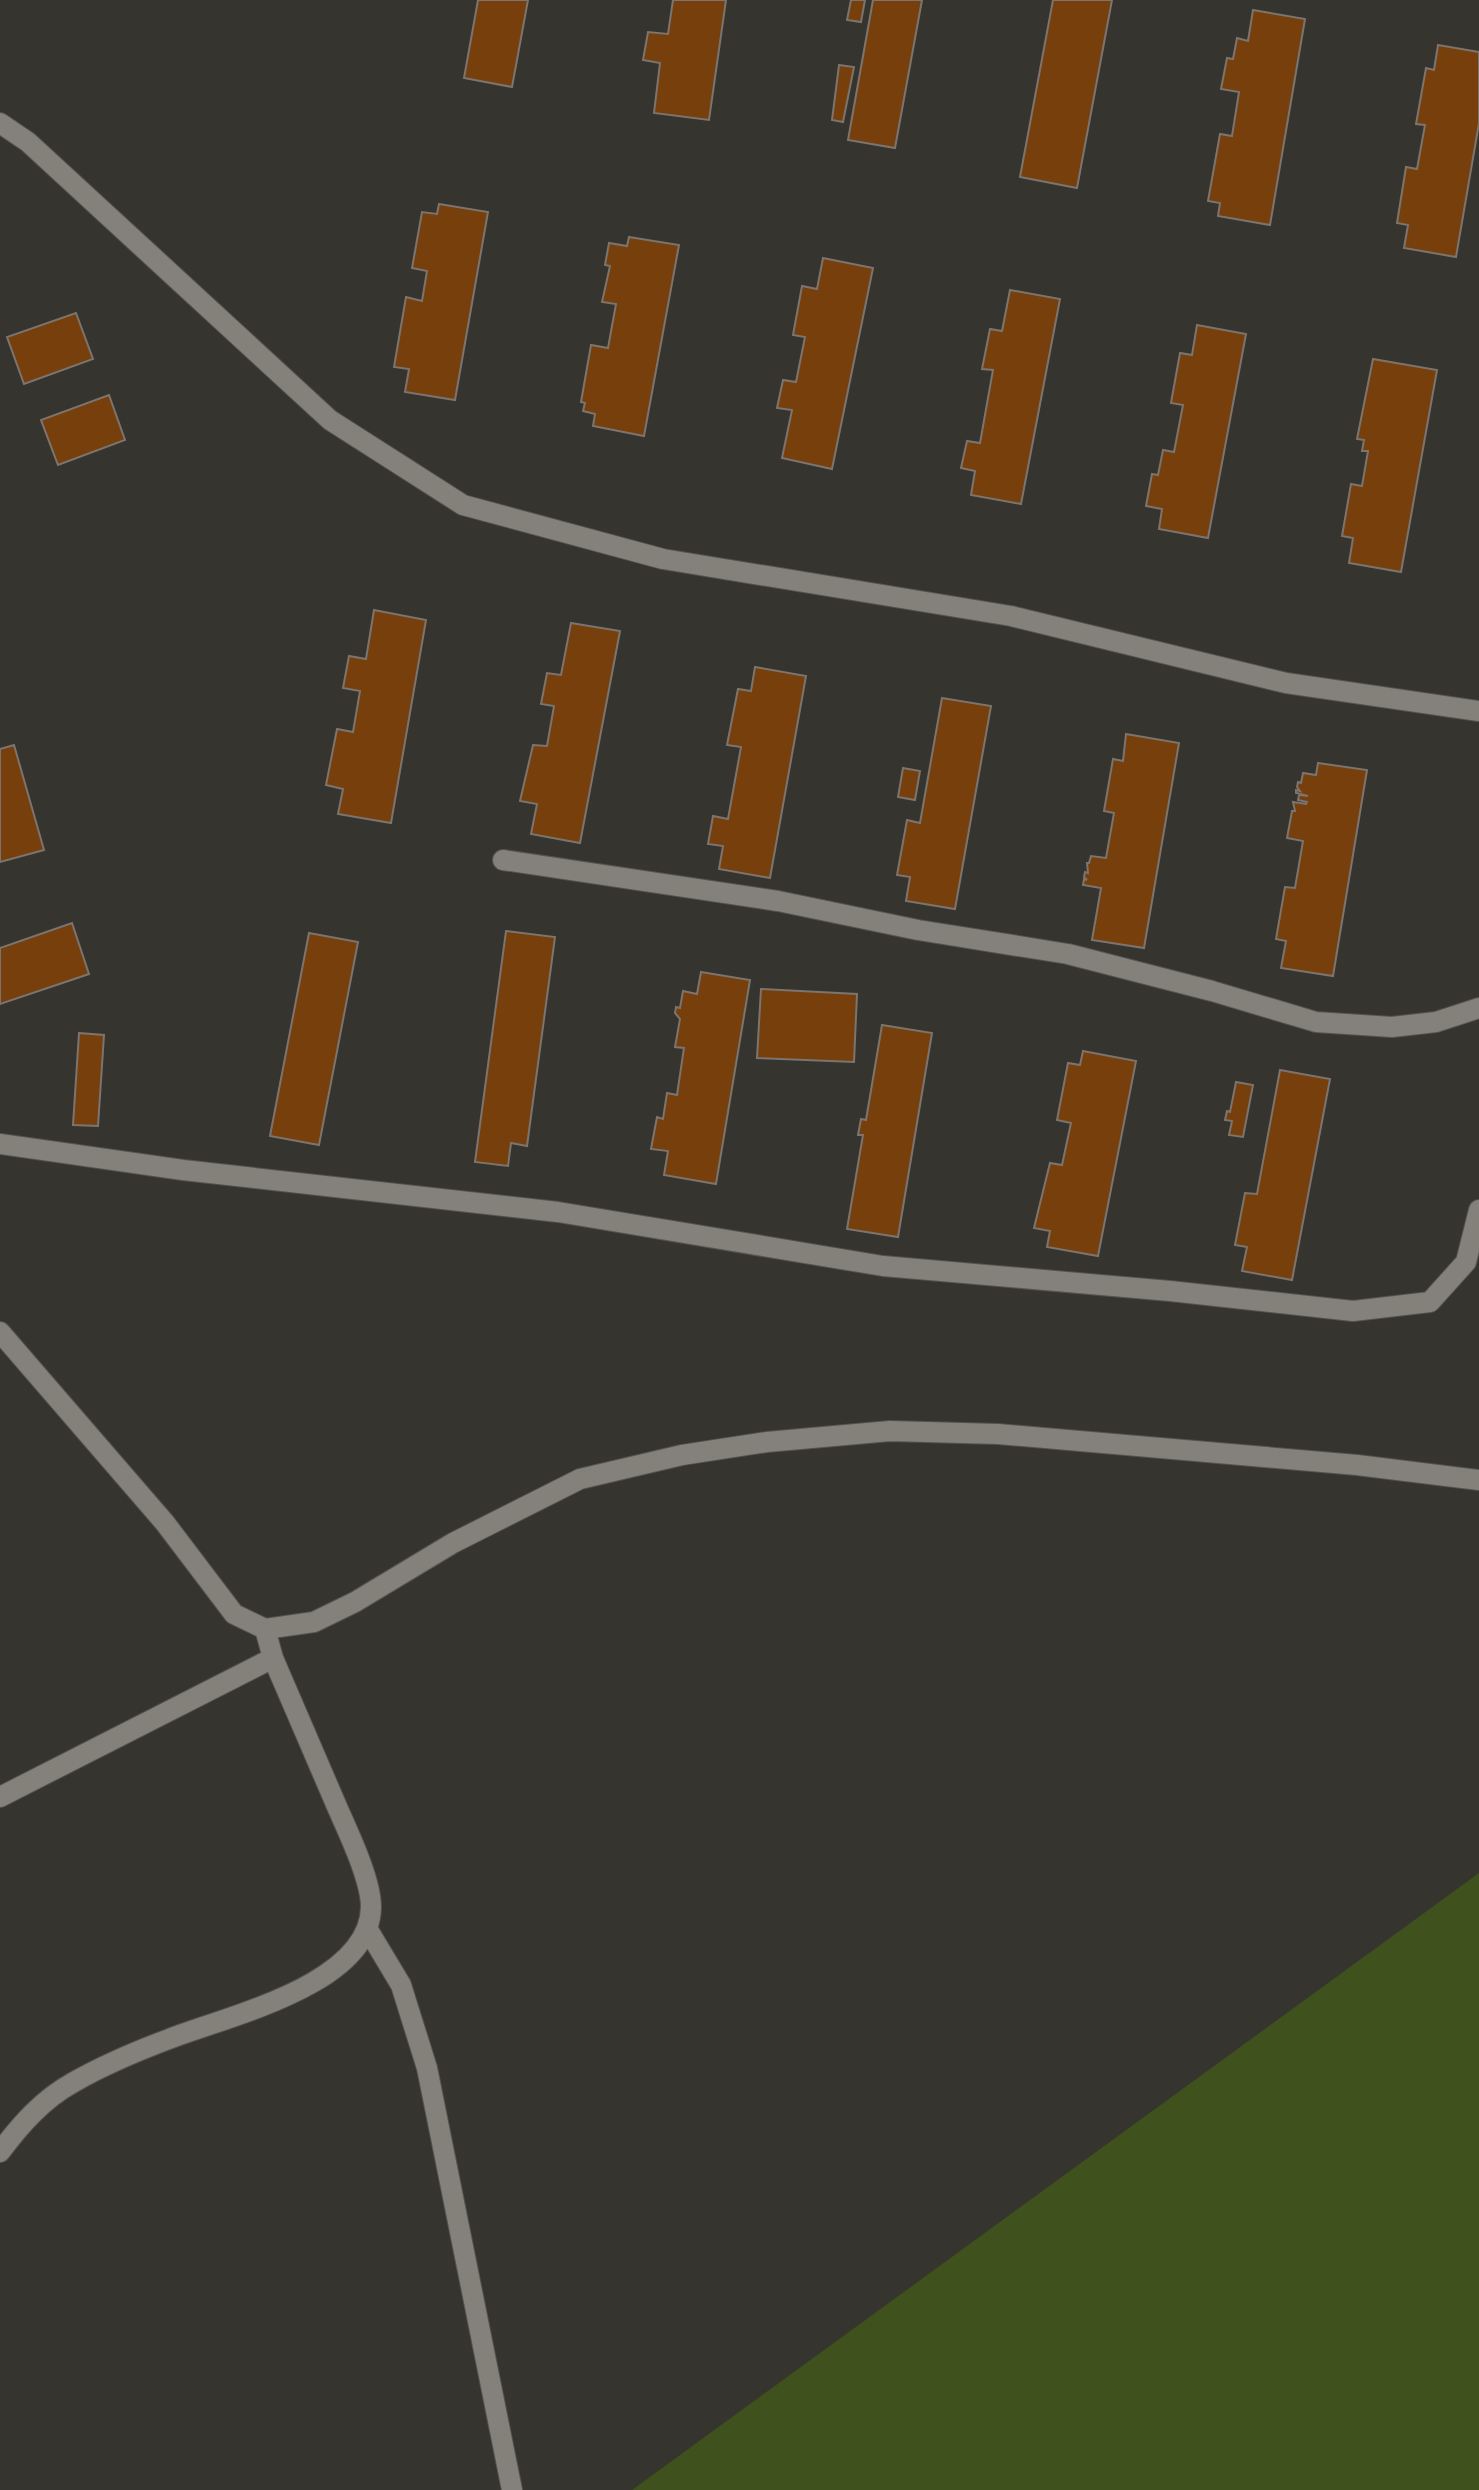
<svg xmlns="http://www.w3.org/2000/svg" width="1479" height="2490" font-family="'Open Sans',sans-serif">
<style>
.green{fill:#3f511c}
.building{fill:#773f0b;stroke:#7b746f;stroke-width:2}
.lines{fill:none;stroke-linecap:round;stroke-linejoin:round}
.lane-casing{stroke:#54534e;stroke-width:22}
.lane{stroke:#83817a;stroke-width:20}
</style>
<rect width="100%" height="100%" fill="#36342e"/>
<!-- green -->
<path class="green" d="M1479,1873V2490H632Z"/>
<!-- building -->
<path class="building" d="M478,0H528L512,87L464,78Z
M673,0H726L709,120L654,113L660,63L643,60L648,32L668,34Z
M851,0H865L861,22L847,20Z
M873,0H922L895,148L848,140Z
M1053,0H1112L1077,188L1020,177Z
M1253,10L1305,19L1270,225L1218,216L1220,203L1208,201L1220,134L1232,136L1239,92L1221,89L1227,58L1233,59L1237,38L1248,41Z
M1438,45L1479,52V123L1456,257L1404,248L1408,225L1397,223L1406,167L1417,169L1425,125L1416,124L1426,68L1434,70Z
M839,65L854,67L843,122L832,120Z
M439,204L488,212L455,400L405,392L409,369L394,367L406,297L422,301L427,271L412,268L422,212L437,214Z
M629,237L679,245L644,436L593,426L595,414L583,411L585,403L581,402L591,345L608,348L616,304L602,302L610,266L605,265L609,243L627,246Z
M823,258L873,268L832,469L782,458L792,410L777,408L783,380L796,382L805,337L793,335L802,286L817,289Z
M1010,290L1060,299L1021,504L971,495L975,471L961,468L967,441L980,443L993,370L982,369L990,329L1002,331Z
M76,313L93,359L24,384L7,337Z
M1197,325L1246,334L1208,538L1159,529L1162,509L1146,506L1152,474L1158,475L1163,450L1174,452L1183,405L1171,403L1180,353L1192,355Z
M1373,359L1437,370L1401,572L1349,563L1353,538L1342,536L1351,484L1362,486L1368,451H1362L1364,440L1357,439Z
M109,395L125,440L58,465L41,420Z
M374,610L426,620L391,823L338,814L343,789L326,785L337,729L353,732L360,691L343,688L349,656L366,659Z
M571,623L620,631L580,843L531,834L537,804L520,801L533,745L547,746L554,706L541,704L547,673L561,675Z
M755,667L806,676L770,878L719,869L723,846L708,844L713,816L728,819L741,747L727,745L738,689L751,691Z
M942,698L991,706L955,909L906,901L910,877L897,875L907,820L920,823Z
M1126,734L1179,743L1144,948L1092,940L1101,888L1083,885L1084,879L1087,880L1084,877L1085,872L1088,873L1087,863H1089L1091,856L1106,858L1114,813L1104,811L1113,759L1123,761Z
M14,745L44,850L0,862V749Z
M1318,763L1367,770L1333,976L1281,968L1286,941L1276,939L1285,887L1295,888L1303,841L1287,838L1292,811H1295L1293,802L1306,804L1307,802L1298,800L1299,795L1308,796L1296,793V790L1300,791L1297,787L1298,782L1301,783L1303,773L1316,775Z
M903,768L920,771L915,800L898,797Z
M72,923L89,974L0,1004V948Z
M506,931L555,937L527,1146L511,1143L508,1166L475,1162Z
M309,933L358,942L319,1145L270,1136Z
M701,972L750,980L716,1184L664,1175L668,1151L651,1149L657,1117L663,1119L667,1093L677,1095L684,1048L675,1047L680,1019L675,1013L676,1007L680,1008L683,991L697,994Z
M761,989L857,994L854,1062L757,1058Z
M882,1025L932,1033L898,1237L847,1229L863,1135H858L861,1119L866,1120Z
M79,1033L104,1035L98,1126L73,1125Z
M1083,1051L1136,1061L1098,1256L1047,1247L1050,1231L1034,1228L1050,1163L1062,1165L1071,1123L1057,1120L1068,1063L1080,1065Z
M1280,1070L1330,1079L1292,1280L1242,1271L1247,1247L1235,1245L1245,1193L1257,1194Z
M1236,1082L1253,1085L1243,1137L1229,1135L1232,1121L1225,1120L1227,1111L1230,1112Z"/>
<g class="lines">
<defs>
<path id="lane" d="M0,123L28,142L330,420L463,505L663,559L1011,616L1286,683L1479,711
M503,860L778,901L918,930L1068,954L1212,991L1316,1022L1392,1027L1436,1022L1479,1008
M0,1144L183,1170L558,1212L883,1266L1170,1291L1353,1311L1430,1302L1466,1262L1479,1210
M0,1332L165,1523L234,1614L265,1629L314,1622L355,1602L453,1543L580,1479L682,1455L767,1442L890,1431L998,1434L1357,1465L1479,1480
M0,1797L273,1658
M368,1930L401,1985L427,2068L512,2490
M0,2152C21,2124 43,2099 74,2082C104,2065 137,2051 169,2039C227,2016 370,1985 371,1907C371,1880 349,1834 338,1809C316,1759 295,1708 273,1658L265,1629"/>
</defs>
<!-- lane casing -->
<use href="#lane" class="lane-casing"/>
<!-- lane -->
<use href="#lane" class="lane"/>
</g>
</svg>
